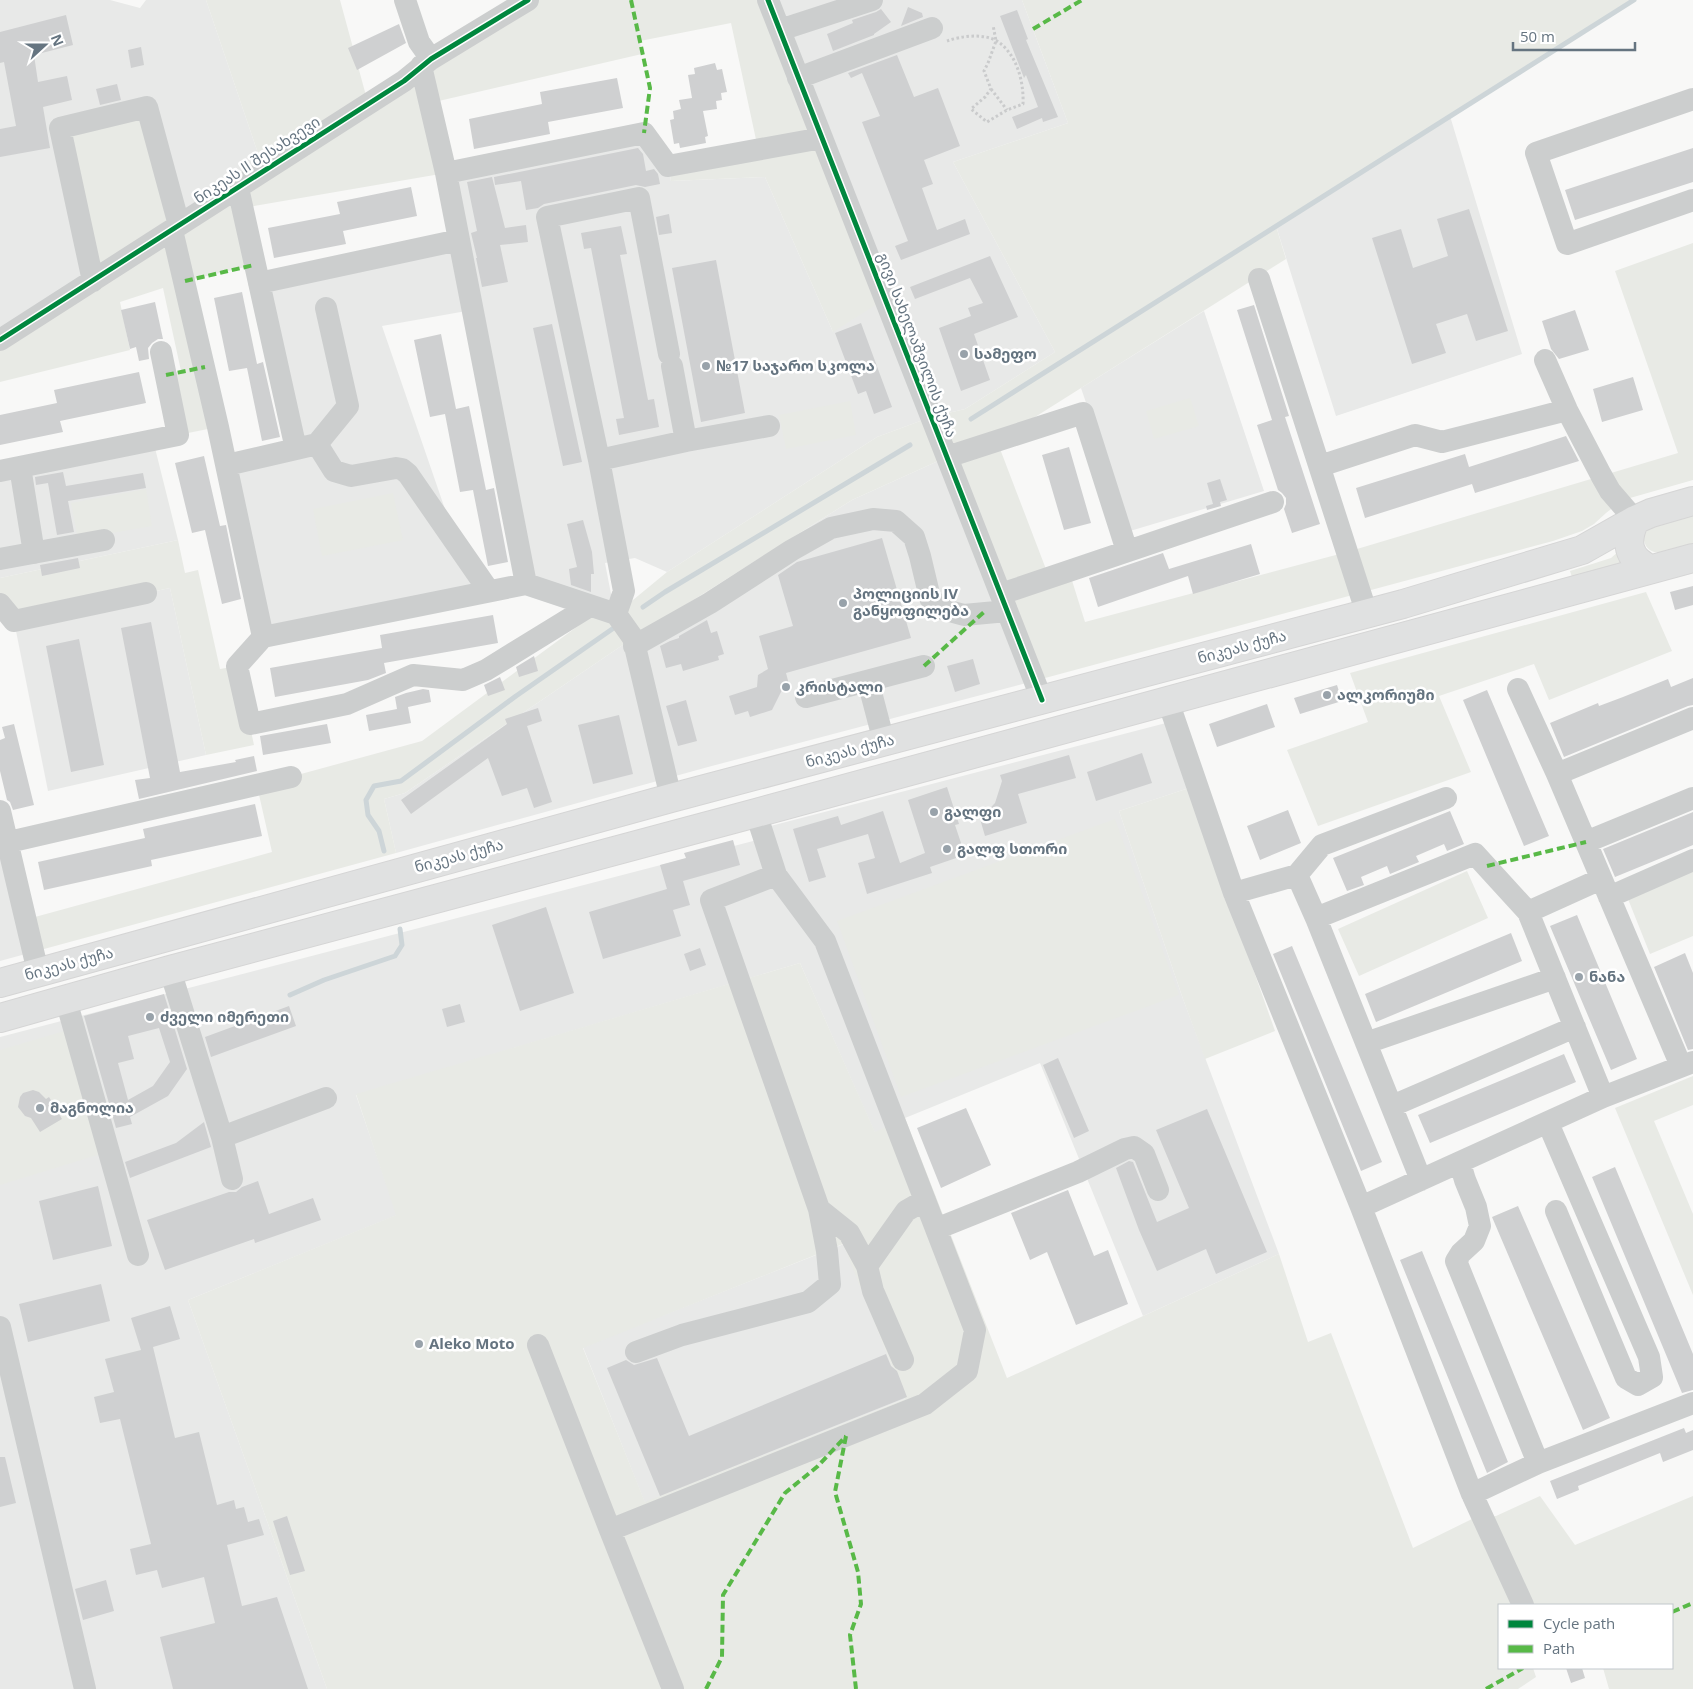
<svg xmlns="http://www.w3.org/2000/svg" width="1693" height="1689" font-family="'Open Sans','Noto Sans Georgian',sans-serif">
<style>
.built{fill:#e8e9e8}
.green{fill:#e8eae5;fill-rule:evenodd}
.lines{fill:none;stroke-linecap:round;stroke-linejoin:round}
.stream{stroke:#cdd5d8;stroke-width:5}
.building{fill:#cfd0d1;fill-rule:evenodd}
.major-casing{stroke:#d5d5d5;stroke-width:30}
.path{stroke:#cacbcc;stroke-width:3;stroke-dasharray:2.5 2.5;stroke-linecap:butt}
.minor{stroke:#cccece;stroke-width:22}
.major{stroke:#e0e1e1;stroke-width:28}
.quiet{stroke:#58b947;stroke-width:4;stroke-dasharray:8 4;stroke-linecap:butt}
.cycleway-casing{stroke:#fff;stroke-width:8}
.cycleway{stroke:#00873e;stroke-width:5}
.poi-dot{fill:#98a2aa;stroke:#fff;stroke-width:2}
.labels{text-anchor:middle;stroke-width:5;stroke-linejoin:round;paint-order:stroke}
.street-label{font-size:15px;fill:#657480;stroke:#fff}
.poi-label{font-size:15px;font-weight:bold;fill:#657480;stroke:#fff;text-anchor:start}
</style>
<rect width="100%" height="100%" fill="#f8f8f7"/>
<!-- built -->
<path class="built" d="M0,0H110L140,8L146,0H206L264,171L0,340Z
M768,0H1022L1068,123L953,162L1055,352L965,409L931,417L877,437L667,572L635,558L605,563L611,594L624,591L616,614L526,584L472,310L382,326L457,544L489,591L263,637L227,465L296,449L259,283L459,240L446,173L644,133L668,166L671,181L765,177L833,332Z
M1450,116L1522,354L1336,416L1276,226Z
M1204,311L1264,491L1130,531L1081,388Z
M153,440L178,540L0,578V471Z
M947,457L1034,681L708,767L396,853L384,799L405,793L633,638L852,500Z
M170,588L206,755L48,791L14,621Z
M1166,723L1189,788L1119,811L1183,999L1279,1254L1143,1316L1040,1063L905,1118L875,1133L800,963L356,1095L397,1215L188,1300L327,1689H0V1037L757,840L751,831Z
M0,853L33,952L0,961Z
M844,1244L905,1399L645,1503L583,1347Z"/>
<!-- green -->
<path class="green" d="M206,0H340L368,103L528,0H768L885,299L833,332L765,177L671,181L668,166L758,149L731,23L640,41L642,54L430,103L446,173L243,208L254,265L185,281L218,427L178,435L166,375L181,371L163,288L120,302L130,350L0,382V340L93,281L60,128L147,107L179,225L264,171Z
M1022,0H1634L1276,226L1286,259L997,441L1049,577L1069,571L1085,622L1347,552L1678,453L1615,271L1693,243V480L1623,500L1606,513L1594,524L1582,531L1553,541L1034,681L947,457L852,500L633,638L405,793L384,799L396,853L33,952L24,920L272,852L257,786L422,741L601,609L616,614L667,572L877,437L931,417L965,409L1055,352L953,162L1068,123Z
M1190,398L1199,426L1154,439L1146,411Z
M850,401L856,435L786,449L779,415Z
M146,489L152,526L78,539L71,503Z
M393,493L403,540L322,556L313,509Z
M1693,514V544C1679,548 1648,563 1644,540C1644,533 1647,530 1651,526Z
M178,540L185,573L198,570L220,669L237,666L254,745L206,755L170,588L14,621L0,605V578Z
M1619,551L1623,562L1572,577L1570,571L1611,558Z
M1646,592L1672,651L1549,700L1534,664L1439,696L1471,772L1318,826L1287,750L1368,722L1350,673Z
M1189,788L1275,1031L1205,1059L1183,999L1119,811Z
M1115,819L1179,995L901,1097L837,921Z
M1693,867V936L1650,954L1626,894Z
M1467,871L1488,918L1359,976L1338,929Z
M800,963L875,1132L905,1118L1007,1378L1279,1254L1308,1342L1331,1333L1413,1548L1472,1519L1496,1516L1540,1496L1575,1545L1693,1496V1689H1609L1603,1668H1672V1605H1499V1668H1533L1536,1677L1518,1689H327L188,1300L396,1215L356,1094ZM843,1244L905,1399L645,1502L583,1348Z
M68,1030L104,1153L0,1185V1050Z
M1693,1076V1105L1654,1121L1693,1214V1295L1615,1108Z"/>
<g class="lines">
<!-- stream -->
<path class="stream" d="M971,419L1634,0
M643,607L665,592L910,445
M384,851L379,831L368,815L366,800L374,786L401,781L516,696L618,625
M290,995L324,980L395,956L402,945L400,929"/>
</g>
<!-- building -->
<path class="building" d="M908,7L922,13L923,17L901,26Z
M881,9L891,22L874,34V35L833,51L827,34L853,23L852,20L876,12Z
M1017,10L1028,39L1026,40L1058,117L1043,122L1042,118L1017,129L1012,117L1038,107L1026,75L1024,78L1000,16Z
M66,15L73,45L34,55L38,82L67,76L72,100L43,107L50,148L0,157V129L16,126L4,62L0,63V32Z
M399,24L406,43L357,70L348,48Z
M141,47L144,65L131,68L128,50Z
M897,55L914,97L938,88L960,146L924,160L933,184L922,188L937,230L965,219L970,234L901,260L895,246L908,241L862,122L880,116L862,73L851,78L848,73Z
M715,63L717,70L722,69L727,92L721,93L722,100L716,101L717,109L703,111L708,136L705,137L706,143L680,148L679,143L674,144L670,120L674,119L673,111L681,109L679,100L692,98L688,75L695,74L694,68Z
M617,78L623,108L548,122L550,134L474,149L469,119L542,104L540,92Z
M117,84L121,100L100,105L96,89Z
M638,148L643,154L646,171L654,169L658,174L660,184L645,187L636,185L544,204L538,208L526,210L521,181L495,185L494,177Z
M1693,148V182L1575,220L1565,190Z
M492,177L505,228L526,225L528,242L500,245L508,282L482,287L476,258H477L471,233L477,231L467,182Z
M411,187L417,216L343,231L346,244L274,258L268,228L340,214L337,202Z
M1469,209L1508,331L1476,341L1467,314L1436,324L1446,353L1412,364L1372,238L1401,229L1413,268L1448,256L1437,219Z
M669,214L672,233L659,235L656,217Z
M621,226L627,254L620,255L648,400L654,399L659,427L619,435L616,419L624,418L591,248L584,249L581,233Z
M990,256L1018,317L974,334L990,380L961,391L939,328L971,316L968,308L983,303L970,278L915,299L910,287Z
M716,260L745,413L701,422L672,268Z
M242,292L257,364L263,362L280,437L262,441L247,368L229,371L214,298Z
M155,302L163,339H158L152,343L148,348L149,359L139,361L136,347L130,349L121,310Z
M1254,305L1289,416L1285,417L1320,524L1292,533L1284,509L1286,504V498L1282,493L1278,490L1257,425L1272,420L1237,310Z
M1575,310L1589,350L1559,359L1551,349L1542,321Z
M861,323L892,407L874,414L866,391L858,394L835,333Z
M552,324L582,462L563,466L533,328Z
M441,334L456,409L469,406L486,490L494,488L508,562L488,566L473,490L460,492L445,414L430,417L414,340Z
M139,372L146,403L60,421L63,432L0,445V415L57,403L54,390Z
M1633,377L1643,410L1602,422L1593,389Z
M1566,436L1579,461L1475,493L1472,484L1365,518L1356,488L1465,454L1469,467Z
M1069,447L1091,523L1064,530L1042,455Z
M204,456L220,526L226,525L241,599L222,604L205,530L192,533L175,463Z
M63,472L66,486L143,473L146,488L68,501L74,532L57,535L48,483L36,485L35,477Z
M1220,479L1227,500L1220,502L1221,506L1207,510L1206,506L1213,504L1207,483Z
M583,520L592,552L594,574H591V592L571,585L569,569L577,567L567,524Z
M882,538L911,638L786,673L790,688L782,690L772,710L750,717L748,711L735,715L729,696L757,687L758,675L768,669L759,636L793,626L778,575L797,562Z
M1251,544L1260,574L1193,594L1188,576L1098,607L1089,578L1163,553L1169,569Z
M78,558L80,568L42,576L40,565Z
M1693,586V605L1675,610L1670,592Z
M493,615L498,643L384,663L386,673L368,680L275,697L270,668L382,648L380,635Z
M707,620L711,633L717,631L724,654L718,656L719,660L683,671L681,664L666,668L660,646L670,641L679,638V636Z
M151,622L180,772L236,762L235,760L254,756L257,771L139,799L135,780L150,778L121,628Z
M79,639L104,765L71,772L46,646Z
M534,656L538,671L519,677L516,667Z
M973,659L980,684L955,692L947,666Z
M500,677L505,690L488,696L484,685Z
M1693,678V705L1688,706L1564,757L1550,723L1598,703L1599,706L1623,697L1668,679L1671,687Z
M1337,685L1342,701L1300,714L1294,698Z
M423,689L429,690L431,702L408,707L411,723L369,731L366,715L397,709L395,697L406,693Z
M1487,690L1549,836L1524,846L1463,700Z
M686,700L697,741L678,746L666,706Z
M1267,704L1275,727L1217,747L1209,724Z
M538,708L542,721L527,726L552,802L534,808L527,788L502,796L488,758L411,814L401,800L507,724L505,719Z
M619,715L633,774L593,784L578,725Z
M14,724L34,805L13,810L10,802L7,800L0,771V740L5,738L2,727Z
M327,724L331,743L263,755L260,736Z
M1142,753L1152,783L1096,801L1087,772Z
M1069,755L1076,778L1018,794L1027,823L985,836L980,819L995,803L1002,781L1000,775Z
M947,787L959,824L955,825L965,855L930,867L932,873L867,894L858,863L875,858L868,834L817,849L826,877L809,882L793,829L838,816L841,825L883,811L900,863L925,853L908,800Z
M255,804L262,836L151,860L152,866L44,890L38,862L145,838L143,829Z
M1288,810L1301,843L1260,860L1247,826Z
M1450,811L1464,844L1447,851L1444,844L1416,856L1419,862L1390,874L1387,866L1361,877L1364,885L1347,891L1333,858Z
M1693,812V845L1615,877L1603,849Z
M733,840L740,865L683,881L690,905L673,910L681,936L603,959L589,912L667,889L660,865L686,858L684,853Z
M546,907L574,993L520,1011L492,925Z
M1577,915L1637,1059L1611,1070L1550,926Z
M1511,933L1522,961L1376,1022L1365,994Z
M1292,946L1382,1162L1361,1171L1273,954Z
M700,948L706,965L690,971L684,954Z
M1685,953L1693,973V1049L1688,1050L1654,967Z
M164,994L187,1069L168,1096L130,1117L132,1124L116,1128L84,1016ZM159,1028L170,1062L153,1086L128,1100L118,1063L134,1059L128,1036Z
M460,1004L465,1022L447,1027L442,1009Z
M289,1006L296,1026L211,1057L205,1037Z
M1564,1054L1576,1082L1430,1143L1418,1115Z
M1058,1058L1089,1131L1074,1138L1043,1065Z
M33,1090L39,1092L46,1099L49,1097L62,1119L40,1132L31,1118L25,1116L18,1107L20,1097L23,1093Z
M966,1108L991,1165L941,1188L917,1128Z
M1207,1109L1267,1252L1216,1274L1206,1249L1157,1271L1139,1230L1116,1168L1129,1161L1133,1162L1157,1222L1189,1208L1156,1130Z
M204,1122L211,1147L130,1178L125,1162L176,1143Z
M1615,1167L1693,1354V1390L1682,1393L1592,1177Z
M258,1181L269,1214L313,1198L321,1220L255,1243L254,1239L165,1270L147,1220L229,1192H236L242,1187Z
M98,1186L112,1246L53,1260L39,1201Z
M1068,1190L1094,1256L1108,1250L1128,1304L1076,1325L1047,1252L1030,1260L1011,1213Z
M1518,1206L1610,1418L1583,1430L1492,1217Z
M1422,1251L1508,1462L1487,1473L1400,1260Z
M101,1284L110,1321L28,1342L19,1304Z
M170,1306L180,1339L153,1347L175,1438L199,1432L217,1505L234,1500L236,1509L244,1507L248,1522L259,1519L264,1535L227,1545L242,1606L277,1597L308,1689H173L160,1637L215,1623L204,1577L162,1588L157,1570L136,1575L130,1549L151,1544L120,1419L100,1423L94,1397L114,1392L105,1359L141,1350L131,1318Z
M886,1354L891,1366L897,1371L907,1397L660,1496L607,1368L626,1360L634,1365L657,1358L689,1436Z
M1684,1428L1686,1433L1693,1430V1450L1663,1462L1660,1453L1578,1486L1579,1490L1557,1499L1550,1481Z
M0,1457H5L16,1503L0,1507Z
M287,1516L305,1571L290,1575L273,1521Z
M106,1580L114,1611L83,1620L75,1589Z
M1566,1668H1582L1585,1678L1571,1683Z"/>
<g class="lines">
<defs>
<path id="major" d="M1635,520C1625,542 1627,558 1650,569
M0,983L671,798L1403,604L1582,550L1635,520L1651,513L1693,501
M0,1018L170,970L756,813L1693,558"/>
</defs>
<!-- major casing -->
<use href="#major" class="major-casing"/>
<!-- path -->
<path class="path" d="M947,41C961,36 983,33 997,41C1017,54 1024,82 1023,104L1007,110L987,122L971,109L985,97L991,89L984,71L988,63L996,41L993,25
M991,89L1007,110"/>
<!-- minor -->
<path class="minor" d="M405,0L419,42L431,59
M768,0L1042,700
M780,30L872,0
M421,66L446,173L526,584L616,614L633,638L671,798
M798,78L932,28
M1693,99L1536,153L1567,244L1693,200
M446,173L644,133L668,166L822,138
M172,230L218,427L263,637
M1259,279L1367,614
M93,281L60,128L147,107L179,225
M259,283L459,240
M0,340L404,81L431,59L528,0
M669,354L639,198L547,217L599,460L686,441L672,366
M1545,360L1567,410L1601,475L1610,491L1635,520
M686,441L769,426
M317,444L348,406L326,308
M296,449L317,444L334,471L351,476L396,468L402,469L408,474L489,591
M947,457L1083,413L1127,551
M599,460L624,591L616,614
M227,465L296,449L238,188
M1320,466L1415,435L1442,442L1567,410
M20,467L34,553
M0,471L178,435L161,352
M0,559L104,540
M526,584L263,637L237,666L250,724L347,704L413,675L463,680L486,670L590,606
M1001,594L1273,502
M0,604L14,621L146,593
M634,646L710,603L792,550L831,528L873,519L896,521L914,537L920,556L930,598L942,609L964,615L1007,611
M868,681L884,742
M1518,689L1557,774
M806,697L924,666
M1168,701L1234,893L1361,1207L1472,1494L1523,1605
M0,811L38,972
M1586,842L1693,798
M0,844L291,777
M776,875L711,900L819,1209L849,1233L867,1266L873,1291L903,1360
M1297,875L1322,845L1446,798
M1234,893L1297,875L1316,918L1421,1180
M1609,897L1693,860
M1528,912L1601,879
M1316,918L1475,854L1528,912L1603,1097
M170,970L222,1137L232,1179
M66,1000L138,1255
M1366,1043L1555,978
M1681,1066L1557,774L1693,718
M1392,1106L1575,1027
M1548,1123L1649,1357L1652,1377L1638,1385L1626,1378L1556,1211
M222,1137L326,1098
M1460,1163L1465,1180L1476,1207L1480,1226L1474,1241L1461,1253L1456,1261L1538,1463
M1361,1207L1603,1097L1693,1062
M936,1229L1078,1172L1125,1149L1134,1147L1144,1154L1158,1190
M867,1266L906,1211L925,1200
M0,1327L85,1689
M538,1345L610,1530
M636,1352L682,1335L808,1302L830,1284L827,1251L819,1209
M1472,1494L1538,1463L1693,1403
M673,1689L610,1530L925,1404L967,1371L975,1330L825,941L776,875L756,813"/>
<!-- major -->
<use href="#major" class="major"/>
<!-- quiet -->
<path class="quiet" d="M631,0L650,88L644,133
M1033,29L1082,0
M185,281L254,265
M166,375L205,367
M924,666L984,612
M1487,866L1586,842
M846,1436L835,1492L858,1572L861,1604L850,1635L856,1689
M1672,1612L1693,1603
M706,1689L722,1657L723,1595L785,1493L818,1466L846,1436
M1486,1689L1523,1668"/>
<defs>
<path id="cycleway" d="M768,0L1042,700
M0,340L404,81L431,59L528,0"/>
</defs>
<!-- cycleway casing -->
<use href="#cycleway" class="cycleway-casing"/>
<!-- cycleway -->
<use href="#cycleway" class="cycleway"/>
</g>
<!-- markers -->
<g class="poi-dot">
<circle cx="964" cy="354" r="5"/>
<circle cx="706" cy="366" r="5"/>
<circle cx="843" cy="603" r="5"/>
<circle cx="786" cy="687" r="5"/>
<circle cx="1327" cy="695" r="5"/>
<circle cx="934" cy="812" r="5"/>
<circle cx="947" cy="849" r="5"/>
<circle cx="1579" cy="977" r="5"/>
<circle cx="150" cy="1017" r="5"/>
<circle cx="40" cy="1108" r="5"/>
<circle cx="419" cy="1344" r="5"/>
</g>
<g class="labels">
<!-- street labels -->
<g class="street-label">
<text transform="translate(257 160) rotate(-33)" y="5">ნიკეას II შესახვევი</text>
<text transform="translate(917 345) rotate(69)" y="5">გივი სახელაშვილის ქუჩა</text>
<text transform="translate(1242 647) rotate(-15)" y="5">ნიკეას ქუჩა</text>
<text transform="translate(850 751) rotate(-15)" y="5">ნიკეას ქუჩა</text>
<text transform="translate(459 856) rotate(-15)" y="5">ნიკეას ქუჩა</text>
<text transform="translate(69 964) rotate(-15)" y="5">ნიკეას ქუჩა</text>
</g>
<!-- poi labels -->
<g class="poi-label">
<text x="974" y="359">სამეფო</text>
<text x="716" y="371">№17 საჯარო სკოლა</text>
<text x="853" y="599">პოლიციის IV<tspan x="853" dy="17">განყოფილება</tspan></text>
<text x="796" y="692">კრისტალი</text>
<text x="1337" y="700">ალკორიუმი</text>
<text x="944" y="817">გალფი</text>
<text x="957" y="854">გალფ სთორი</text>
<text x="1589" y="982">ნანა</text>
<text x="160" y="1022">ძველი იმერეთი</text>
<text x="50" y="1113">მაგნოლია</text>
<text x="429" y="1349">Aleko Moto</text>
</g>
</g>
<!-- legend -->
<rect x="1498" y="1604" width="175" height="65" fill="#ffffff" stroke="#c1c7cc"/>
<rect x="1508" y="1620" width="25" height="8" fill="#00873e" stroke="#c1c7cc"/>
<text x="1543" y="1629" font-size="15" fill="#657480">Cycle path</text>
<rect x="1508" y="1645" width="25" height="8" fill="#58b947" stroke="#c1c7cc"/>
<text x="1543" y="1654" font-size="15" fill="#657480">Path</text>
<!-- north arrow -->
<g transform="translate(45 45) rotate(69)" stroke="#ffffff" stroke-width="4" paint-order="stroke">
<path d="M0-4L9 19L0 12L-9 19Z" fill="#657480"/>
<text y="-8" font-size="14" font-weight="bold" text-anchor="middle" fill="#657480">N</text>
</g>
<!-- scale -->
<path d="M1513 42v8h122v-8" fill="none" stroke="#657480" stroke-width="2.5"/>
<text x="1520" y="42" font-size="15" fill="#657480" stroke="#ffffff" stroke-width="4" paint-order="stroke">50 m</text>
</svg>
